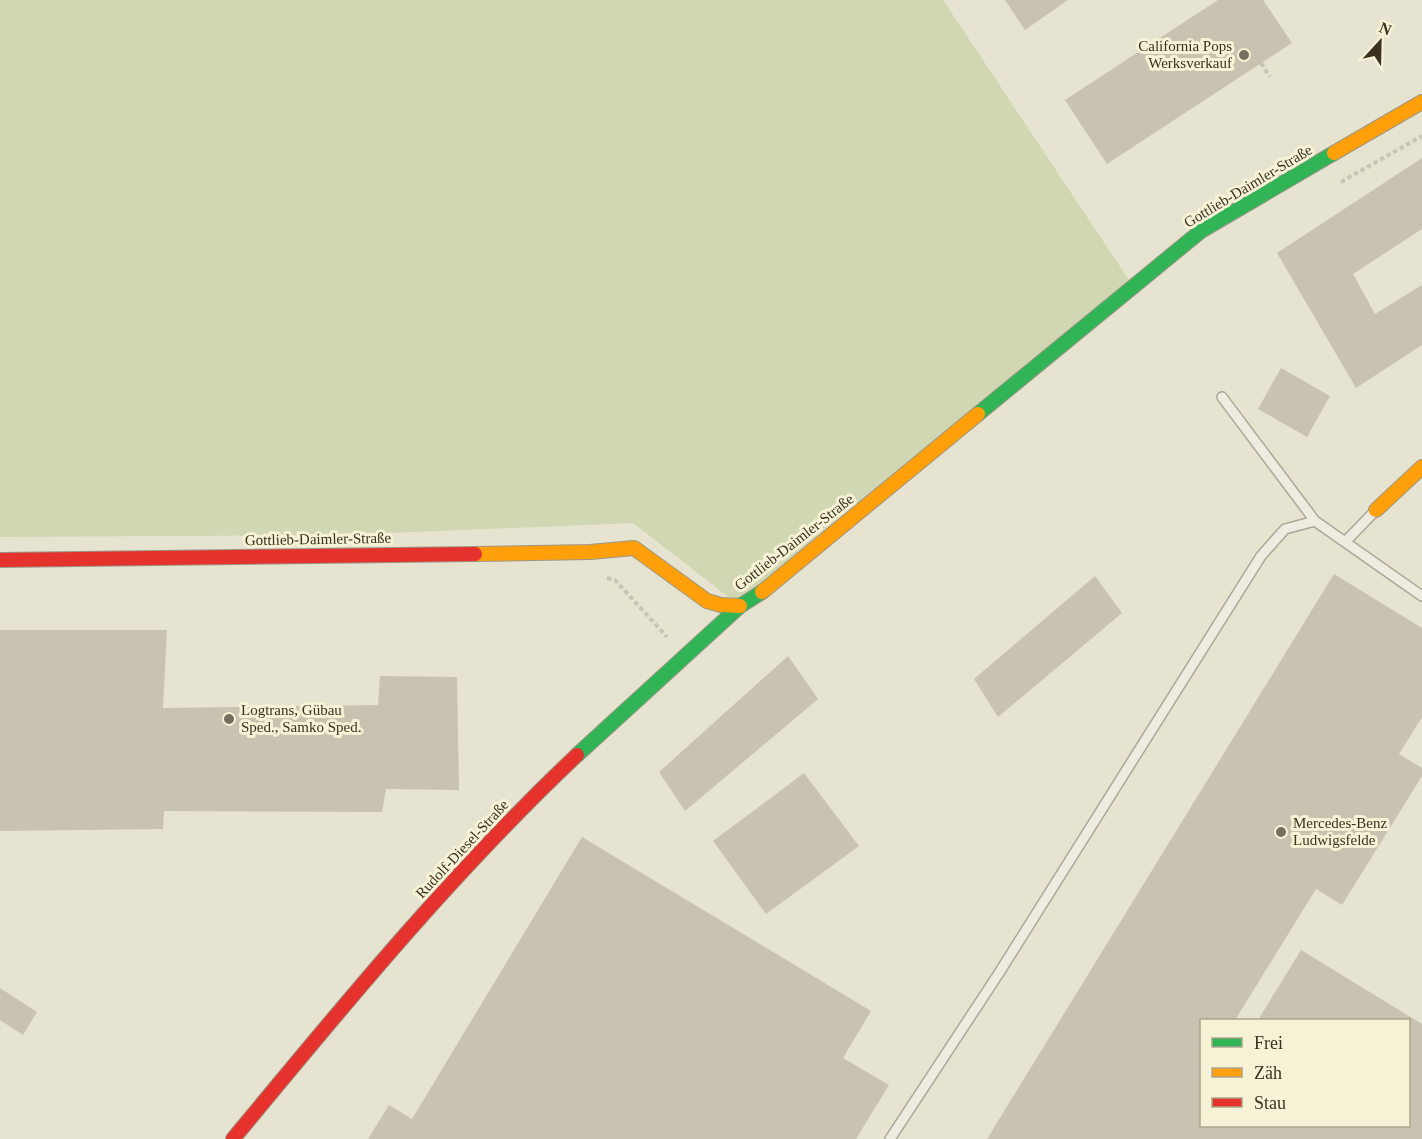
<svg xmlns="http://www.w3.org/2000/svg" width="1422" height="1139" font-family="'Times New Roman',serif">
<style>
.green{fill:#d1d7b2}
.building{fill:#cac2b1}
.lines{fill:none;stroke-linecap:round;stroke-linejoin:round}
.lane-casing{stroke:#aca798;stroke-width:12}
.fast-casing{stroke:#9b9788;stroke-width:16}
.slow-casing{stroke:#9b9788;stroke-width:16}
.jam-casing{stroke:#9b9788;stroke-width:16}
.path{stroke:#c7c4b8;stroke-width:4;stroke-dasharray:4.5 3;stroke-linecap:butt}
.lane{stroke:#eeece1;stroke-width:9}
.fast{stroke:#30b455;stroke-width:14}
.slow{stroke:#ff9f0a;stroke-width:14}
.jam{stroke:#e5322d;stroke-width:14}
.poi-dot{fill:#776f5e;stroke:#f6f2d6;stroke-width:2}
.labels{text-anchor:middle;stroke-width:6;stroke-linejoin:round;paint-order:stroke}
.poi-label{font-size:15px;fill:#3b3120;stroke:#f6f2d6;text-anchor:start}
.street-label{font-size:15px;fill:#3b3120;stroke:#f6f2d6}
</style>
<rect width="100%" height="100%" fill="#e6e3d0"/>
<!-- green -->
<path class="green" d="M0,0H943L1133,286L740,606L633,523L342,535L0,537Z"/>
<!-- building -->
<path class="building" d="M1005,0H1068L1025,30Z
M1218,0H1263L1292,43L1107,164L1065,100Z
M1422,158V229L1353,274L1375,314L1422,285V345L1356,388L1277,253Z
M1281,368L1330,396L1307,437L1258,409Z
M1334,574L1422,628V717L1399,754L1422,768V776L1342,905L1316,889L1235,1020H1202V1126H1408V1020H1258L1301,950L1422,1024V1139H987Z
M1095,576L1122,613L998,717L974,679Z
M0,630H167L163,708L378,705L380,676L457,677L459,790L386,789L382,812L164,811L163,829L0,831Z
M788,656L818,699L685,811L659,772Z
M804,773L859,846L766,914L713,841Z
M582,837L871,1011L843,1058L889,1085L856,1139H368L389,1105L412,1119Z
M0,988L37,1012L23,1035L0,1020Z"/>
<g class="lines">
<defs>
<path id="lane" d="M1222,397L1315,521
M1345,542L1375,511
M890,1139L999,973L1261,556L1285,529L1315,521L1422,596"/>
<path id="fast" d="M978,414L1201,231L1334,153
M577,755L740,606L762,592"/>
<path id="slow" d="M1334,153L1422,102
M1376,510L1422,467
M475,554L590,552L634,548L707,601L721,605L740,606
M762,592L978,414"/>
<path id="jam" d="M0,560L475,554
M233,1139C343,1006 452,873 577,755"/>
</defs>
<!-- lane casing -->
<use href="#lane" class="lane-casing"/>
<!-- fast casing -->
<use href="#fast" class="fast-casing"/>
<!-- slow casing -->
<use href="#slow" class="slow-casing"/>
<!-- jam casing -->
<use href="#jam" class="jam-casing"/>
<!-- path -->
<path class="path" d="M1261,63L1270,77
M1341,182L1422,136
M607,578L615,580L667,637"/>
<!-- lane -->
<use href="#lane" class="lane"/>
<!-- fast -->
<use href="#fast" class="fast"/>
<!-- slow -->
<use href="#slow" class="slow"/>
<!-- jam -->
<use href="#jam" class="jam"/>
</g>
<!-- markers -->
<g class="poi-dot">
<circle cx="1244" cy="55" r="6"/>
<circle cx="229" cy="719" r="6"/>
<circle cx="1281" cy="832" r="6"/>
</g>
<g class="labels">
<!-- poi labels -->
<g class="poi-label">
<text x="1232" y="51" text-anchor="end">California Pops<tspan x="1232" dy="17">Werksverkauf</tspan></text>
<text x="241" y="715">Logtrans, Gübau<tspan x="241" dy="17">Sped., Samko Sped.</tspan></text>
<text x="1293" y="828">Mercedes-Benz<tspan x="1293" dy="17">Ludwigsfelde</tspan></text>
</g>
<!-- street labels -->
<g class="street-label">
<text transform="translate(1248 186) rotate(-31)" y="5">Gottlieb-Daimler-Straße</text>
<text transform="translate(318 539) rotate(-1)" y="5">Gottlieb-Daimler-Straße</text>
<text transform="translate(794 542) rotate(-38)" y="5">Gottlieb-Daimler-Straße</text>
<text transform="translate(462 849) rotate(-47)" y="5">Rudolf-Diesel-Straße</text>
</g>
</g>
<!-- legend -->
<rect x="1200" y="1019" width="210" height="108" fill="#f6f2d6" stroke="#aba58d" stroke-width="1.5"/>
<rect x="1212" y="1038" width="30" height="9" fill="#30b455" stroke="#aba58d" stroke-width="1.5"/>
<text x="1254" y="1049" font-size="18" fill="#3b3120">Frei</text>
<rect x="1212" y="1068" width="30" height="9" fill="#ff9f0a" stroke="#aba58d" stroke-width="1.5"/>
<text x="1254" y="1079" font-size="18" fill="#3b3120">Zäh</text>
<rect x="1212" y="1098" width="30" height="9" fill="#e5322d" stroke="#aba58d" stroke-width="1.5"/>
<text x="1254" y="1109" font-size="18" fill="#3b3120">Stau</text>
<!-- north arrow -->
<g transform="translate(1380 42) rotate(22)" stroke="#f6f2d6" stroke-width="4.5" paint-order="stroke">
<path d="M0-4.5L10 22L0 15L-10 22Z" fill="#3b3120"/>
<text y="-9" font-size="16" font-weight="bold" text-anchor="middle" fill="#3b3120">N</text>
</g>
</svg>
